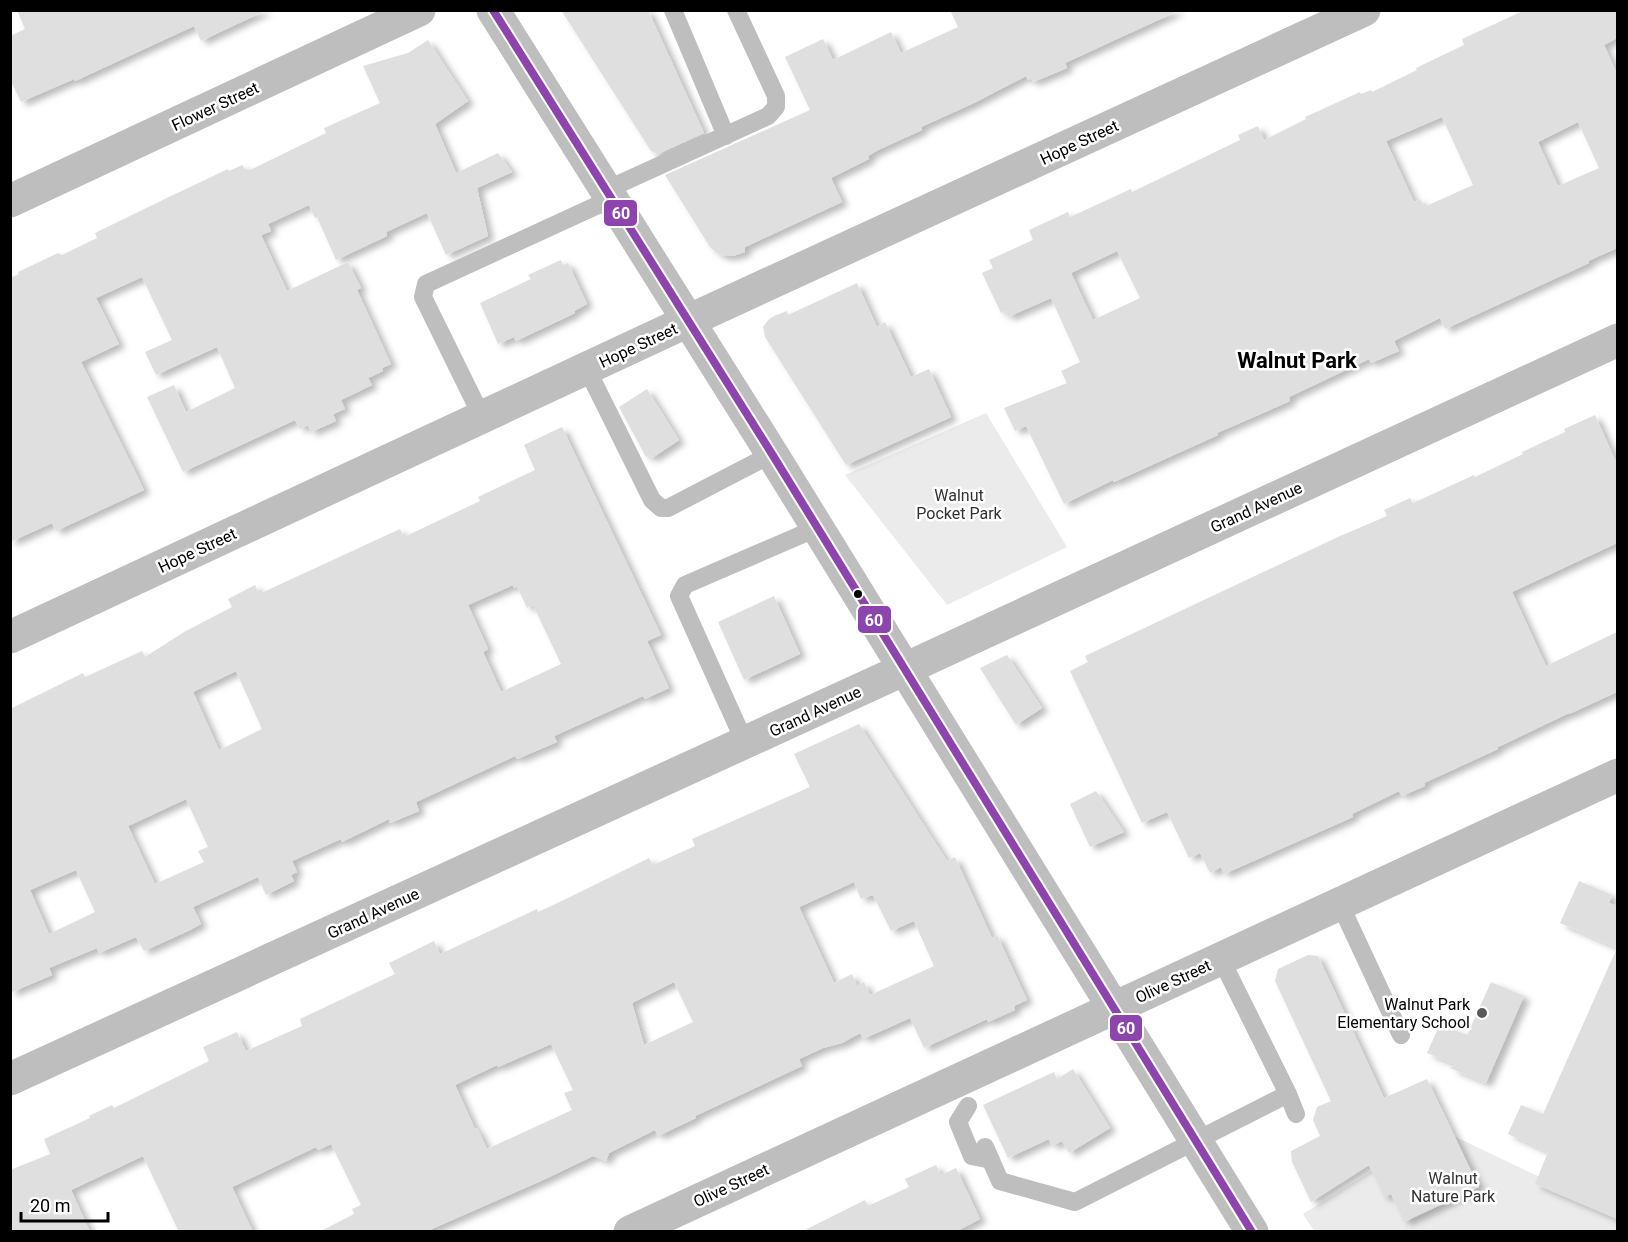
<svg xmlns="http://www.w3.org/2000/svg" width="1628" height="1242" font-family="Roboto,sans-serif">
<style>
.green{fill:#ebebeb}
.building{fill:#dfdfdf;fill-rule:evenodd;filter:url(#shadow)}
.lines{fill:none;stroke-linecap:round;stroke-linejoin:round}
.lane{stroke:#bebebe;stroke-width:18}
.street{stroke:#bebebe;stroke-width:33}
.primary{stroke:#bebebe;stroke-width:33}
.bus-1-casing{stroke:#fff;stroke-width:12}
.bus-1{stroke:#8e44ad;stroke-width:8}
.bus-dot{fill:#000;stroke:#fff;stroke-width:2}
.poi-dot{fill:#595959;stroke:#fff;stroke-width:2}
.labels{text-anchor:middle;stroke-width:5;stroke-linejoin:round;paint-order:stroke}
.street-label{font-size:16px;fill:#000;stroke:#fff}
.park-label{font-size:16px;fill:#323232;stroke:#fff}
.poi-label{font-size:16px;fill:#000;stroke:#fff;text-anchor:end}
.district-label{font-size:22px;font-weight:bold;fill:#000;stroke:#fff}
.line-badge{stroke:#fff;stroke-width:2}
.badge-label{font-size:16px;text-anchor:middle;font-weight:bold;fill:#fff}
</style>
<defs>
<filter id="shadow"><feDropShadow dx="6" dy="4" stdDeviation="3" flood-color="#0004"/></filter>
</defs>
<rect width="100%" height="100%" fill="#fff"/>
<!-- green -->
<path class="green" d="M986,413L1067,547L947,605L845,475Z
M1456,1137L1617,1214V1231H1314L1303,1214L1380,1166Z"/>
<!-- building -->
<path class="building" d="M17,10H267L201,41L194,26L75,81L74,79L21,102L10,79V36L25,29Z
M561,10H648L704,133L658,154L651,151Z
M950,10H1180L1065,63L1067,68L1043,78L1033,82L1031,78L1028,80L1026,76L974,103L921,127L922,130L878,150L868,156L869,159L831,178L842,202L745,247V252L733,256H723L717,253L710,247L665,175L810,110L785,57L823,39L833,60L891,32L901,53L958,27Z
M1525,10H1617V38L1604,45L1617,74V248L1588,261L1589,263L1445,329L1440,318L1394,341L1399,351L1371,363L1369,359L1289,397L1290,401L1217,433L1218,435L1114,482L1113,480L1064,504L1026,426L1015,431L1004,408L1067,383L1061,371L1080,362L1051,298L1008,317L1006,311L1001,313L982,273L993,268L989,260L1033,240L1029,230L1068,212L1070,217L1131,189L1132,192L1240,140L1238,135L1258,126L1264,140L1306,119L1305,117L1360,92L1361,94L1371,90L1372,92L1417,70L1416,68L1464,45L1462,39ZM1442,117L1473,185L1424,207L1420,199L1414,202L1386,141ZM1578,122L1599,168L1558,186L1538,142ZM1117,251L1140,298L1093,320L1071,273Z
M428,40L468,101L435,124L456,173L498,153L512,172L477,188L488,236L446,255L427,213L386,232L387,236L336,260L317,217L315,218L309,205L268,224L271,231L261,235L287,291L348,262L361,288L357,290L391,364L382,368L383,371L368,378L372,385L341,400L345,409L333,414L336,421L311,432L308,425L300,429L295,420L183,472L147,397L174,385L186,412L235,388L217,347L156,375L145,352L172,340L142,277L96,298L119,344L81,362L144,490L56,531L52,523L10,542V278L19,274L18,272L58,253L62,255L97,238L95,233L171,196L228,169L229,171L242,165L246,170H250L326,133L324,128L380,103L363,66L408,53Z
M561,260L563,265L568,263L587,304L574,311L575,313L516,341L514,337L498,344L480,303L531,279L528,275Z
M857,283L877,327L885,322L911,377L929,369L951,417L846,465L765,337L763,327L768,320L774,316L787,311L788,315Z
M647,389L679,440L652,458L650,455L646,457L619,407Z
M1595,415L1617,464V543L1512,592L1546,666L1617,632V692L1569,714V713L1498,747V749L1424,783L1425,786L1402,796L1399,791L1352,814L1353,817L1224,874L1221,867L1210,873L1200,853L1189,858L1167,812L1142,823L1070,671L1088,662L1085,656L1340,536L1387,516L1384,510L1410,498L1413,503L1474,475L1475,477L1523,454L1522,452L1565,432L1564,429Z
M562,427L661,635L647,641L669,688L645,699L643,696L554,736L557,742L517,759L515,756L416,802L419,811L390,823L389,819L342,842L341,839L292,861L297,872L291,875L294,881L266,895L258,877L193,907L201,924L188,931L144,951L136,937L99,953L97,948L49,968L52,975L10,993V709L83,673L85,677L142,651L145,657L184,632L232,607L228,599L255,585L259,594L400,529L404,537L480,501L478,497L535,470L524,445ZM513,585L514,588L517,586L527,608L533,605L561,664L501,692L483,652L488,649L468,605ZM236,671L262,729L219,750L193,692ZM186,799L208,847L198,851L204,862L155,884L128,826ZM76,870L95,912L49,934L30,890Z
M774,596L800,654L744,680L718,622Z
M1007,655L1042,708L1016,725L980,668Z
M859,724L947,861L955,857L992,938L997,935L1027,1000L1014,1006L1015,1010L988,1022L987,1019L924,1048L910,1018L863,1039L860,1033L842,1043L823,1048L799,1059L802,1066L695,1116L696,1118L658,1136L655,1130L609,1153L606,1161L593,1156L543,1180L425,1232H319L354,1214L352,1209L361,1205L331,1144L318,1150L316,1147L232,1187L253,1232H179L143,1156L71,1190L90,1232H10V1170L50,1154L44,1139L90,1118L89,1116L112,1105L114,1108L209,1061L203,1047L237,1032L246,1051L302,1026L300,1019L395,974L389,963L434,941L440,954L537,909L538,912L568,898L649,858L653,865L695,846L692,839L810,787L794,754ZM854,882L861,899L873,895L891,931L914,921L934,966L870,995L864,982L857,986L852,974L834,983L799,907ZM674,982L693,1022L644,1045L632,1003ZM551,1044L573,1090L564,1093L572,1110L487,1149L477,1128L475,1129L455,1085L497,1065L498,1067Z
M1096,791L1124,832L1090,847L1070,804Z
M1579,881L1612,895L1609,903L1617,906V1219L1535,1184L1548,1152L1508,1134L1521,1105L1543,1114L1617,948L1560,923Z
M1308,955L1318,956L1384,1098L1427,1079L1479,1187L1404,1222L1391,1194L1384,1197L1369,1165L1311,1202L1292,1162L1291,1151L1320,1136L1313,1120L1317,1107L1331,1101L1275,981L1278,969Z
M1491,982L1524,996L1486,1083L1450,1068L1456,1065L1427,1053L1440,1024L1467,1035Z
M1073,1069L1110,1128L1069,1153L1062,1141L1052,1146L1049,1139L1008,1158L983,1105L1054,1072L1057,1079Z
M936,1165L941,1175L956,1168L980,1219L955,1232H801L865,1200L868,1206L909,1187L905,1179Z"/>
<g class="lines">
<!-- lane -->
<path class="lane" d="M673,10L726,136
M606,190L768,116L776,107V96L736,10
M587,369L652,500L661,508H668L772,454
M482,417L423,297L426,284L611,199
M745,743L679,596L685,585L817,528
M1340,904L1401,1035
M1288,1094L1296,1114
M968,1106L958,1122L972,1156L991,1160
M985,1147L1000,1181L1075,1202L1288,1094L1221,959"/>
<!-- street -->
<path class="street" d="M10,201L419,10
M10,637L688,321L1364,10
M10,1079L905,669L1618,340
M630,1232L1618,775"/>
<!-- primary -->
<path class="primary" d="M493,10L772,454L1252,1232"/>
<defs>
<path id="bus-1" d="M493,10L772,454L1252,1232"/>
</defs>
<!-- bus-1 casing -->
<use href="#bus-1" class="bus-1-casing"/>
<!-- bus-1 -->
<use href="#bus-1" class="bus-1"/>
</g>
<!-- markers -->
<circle class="bus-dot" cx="858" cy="594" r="5"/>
<circle class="poi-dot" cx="1482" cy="1013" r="6"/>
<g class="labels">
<!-- street labels -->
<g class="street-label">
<text transform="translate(215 106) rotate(-25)" y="6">Flower Street</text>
<text transform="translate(1079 142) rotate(-25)" y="6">Hope Street</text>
<text transform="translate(638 345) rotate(-25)" y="6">Hope Street</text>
<text transform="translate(1256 507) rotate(-25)" y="6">Grand Avenue</text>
<text transform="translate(197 550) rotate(-25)" y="6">Hope Street</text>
<text transform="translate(815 711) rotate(-25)" y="6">Grand Avenue</text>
<text transform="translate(373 913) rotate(-25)" y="6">Grand Avenue</text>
<text transform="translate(1173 981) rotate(-25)" y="6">Olive Street</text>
<text transform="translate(731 1185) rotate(-25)" y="6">Olive Street</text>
</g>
<!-- park labels -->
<g class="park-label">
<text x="959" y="501">Walnut<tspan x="959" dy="18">Pocket Park</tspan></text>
<text x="1453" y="1184">Walnut<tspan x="1453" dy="18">Nature Park</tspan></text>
</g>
<!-- poi labels -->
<g class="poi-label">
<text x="1470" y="1010">Walnut Park<tspan x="1470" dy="18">Elementary School</tspan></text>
</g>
<!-- district labels -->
<g class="district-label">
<text x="1297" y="368">Walnut Park</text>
</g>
</g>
<g class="line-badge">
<rect x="603" y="199" width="35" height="28" rx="6" fill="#8e44ad"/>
<rect x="857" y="605" width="35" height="29" rx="6" fill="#8e44ad"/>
<rect x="1109" y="1014" width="34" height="28" rx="6" fill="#8e44ad"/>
</g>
<g class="badge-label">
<text x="621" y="219">60</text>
<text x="874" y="626">60</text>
<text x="1126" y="1034">60</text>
</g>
<!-- border -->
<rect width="1628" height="1242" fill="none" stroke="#000000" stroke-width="24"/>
<!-- scale -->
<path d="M21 1212v9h87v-9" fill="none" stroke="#000000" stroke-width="3"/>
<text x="30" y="1212" font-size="18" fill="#000000" stroke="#ffffff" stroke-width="4.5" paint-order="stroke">20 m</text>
</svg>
